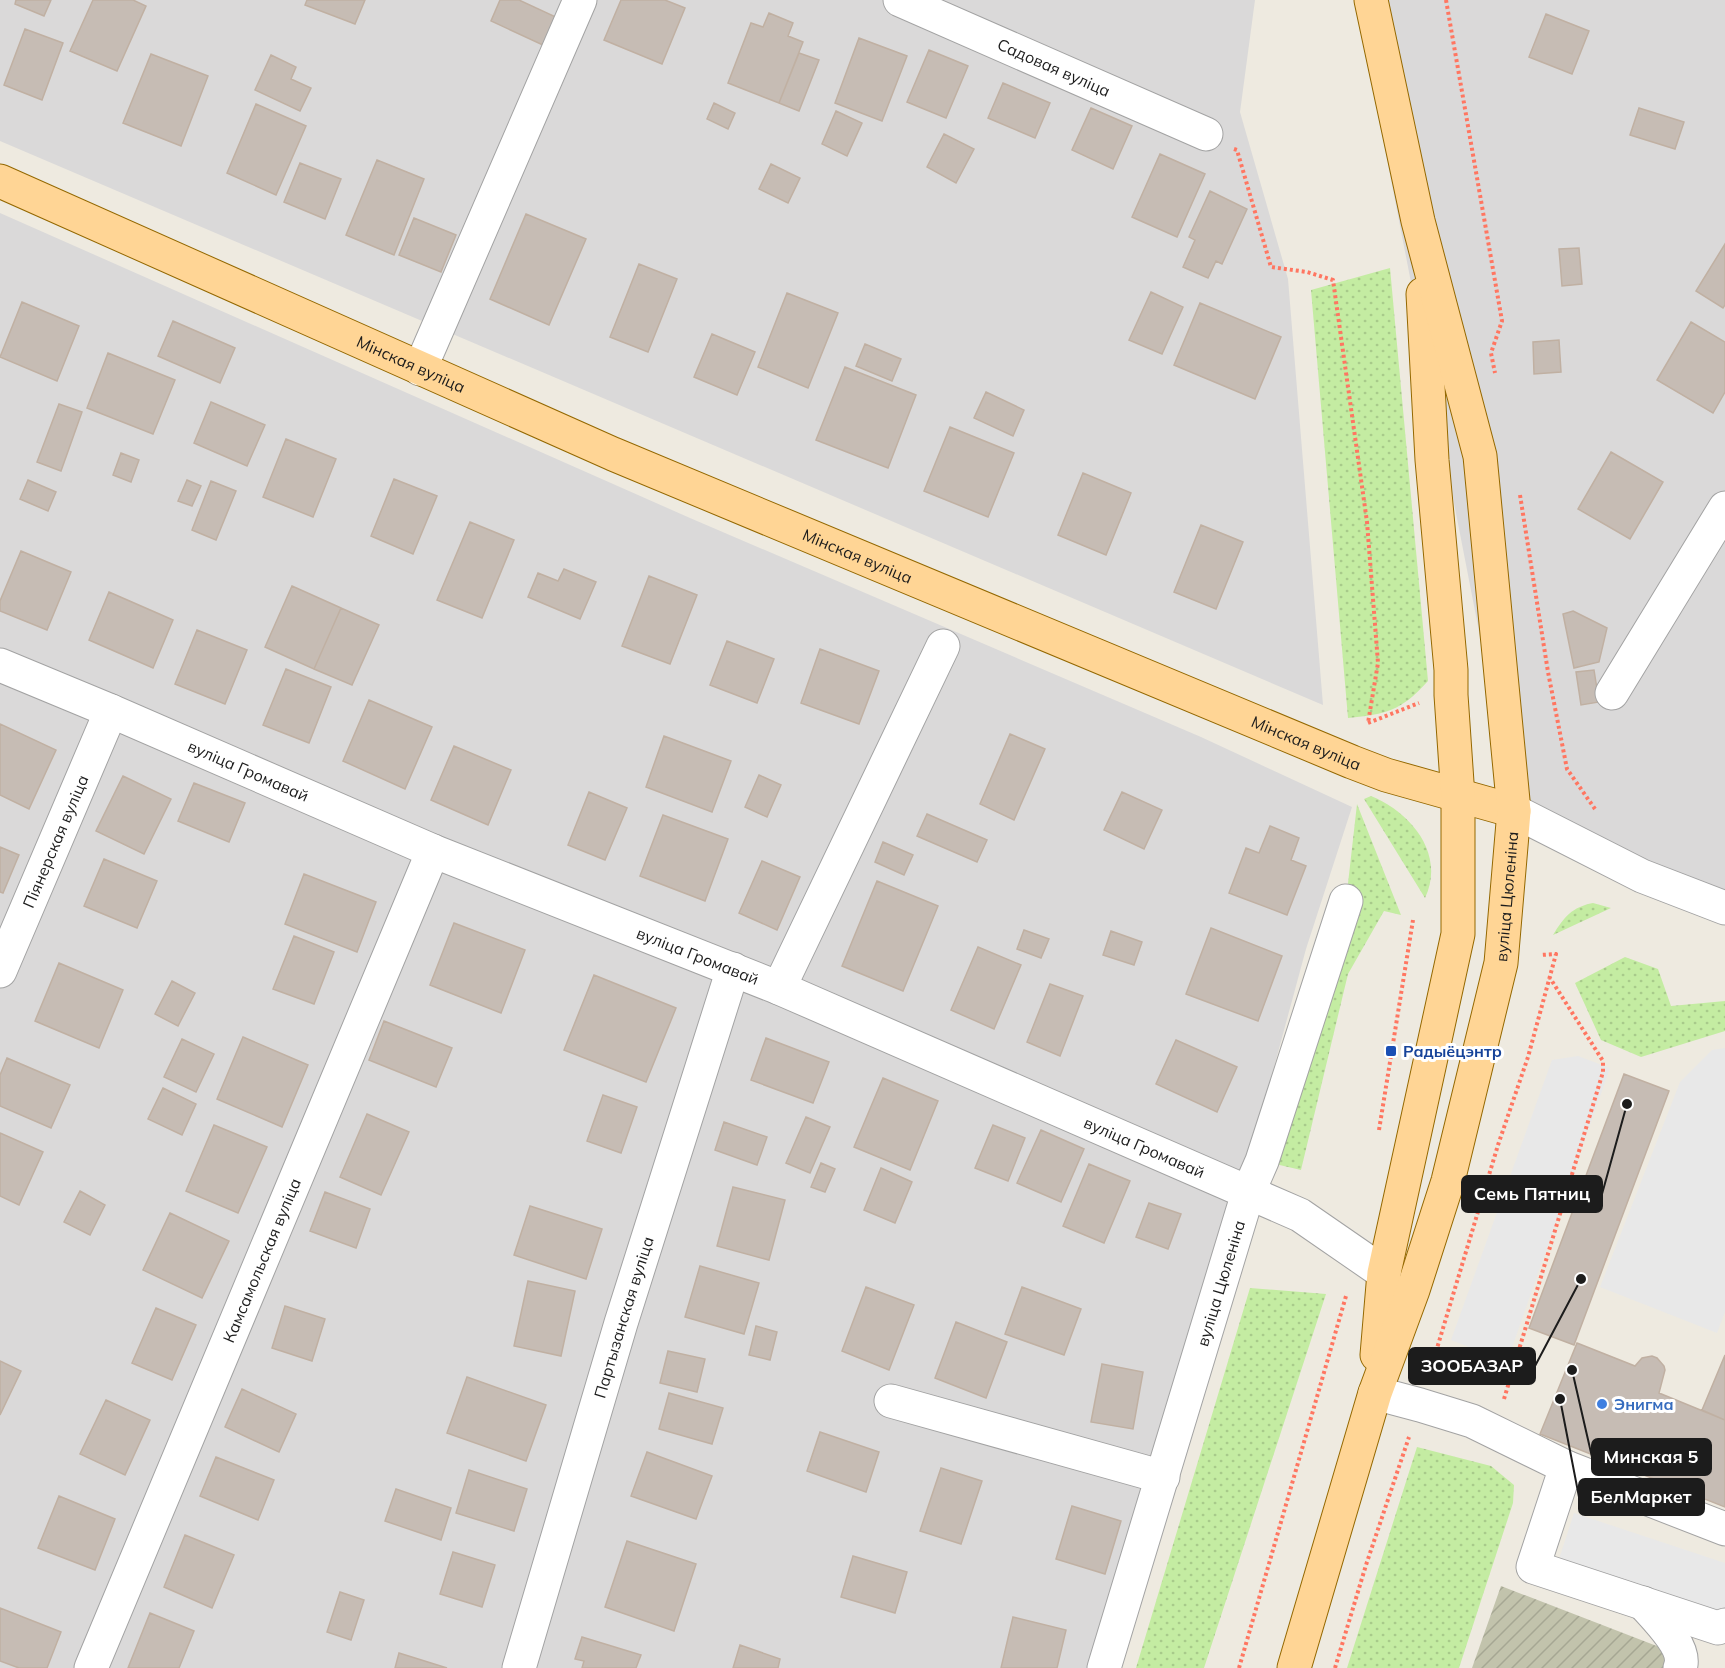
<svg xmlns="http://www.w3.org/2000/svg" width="1725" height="1668" font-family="Mulish,sans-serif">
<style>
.residential{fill:#dad9d9}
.construction{fill:url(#construction-furrows)}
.grass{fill:url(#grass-dots)}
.parking{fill:#e8e8e8}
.building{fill:#c6bcb4;stroke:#c0b0a2;stroke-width:1.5}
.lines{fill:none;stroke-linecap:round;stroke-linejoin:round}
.minor-casing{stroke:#a3a3a3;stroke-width:35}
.major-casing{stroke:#946800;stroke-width:35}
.path{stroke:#ff7661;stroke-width:4;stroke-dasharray:3 3;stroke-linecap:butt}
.minor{stroke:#fff;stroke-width:33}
.major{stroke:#ffd595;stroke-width:33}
.transit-dot{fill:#1a4fb4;stroke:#fff;stroke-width:2}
.shop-dot{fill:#3f7fe0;stroke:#fff;stroke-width:2}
.labels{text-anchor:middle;stroke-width:6;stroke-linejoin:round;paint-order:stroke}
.street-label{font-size:16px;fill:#1c1c1c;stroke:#fff}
.transit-label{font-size:16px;font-weight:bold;fill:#164399;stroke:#fff;text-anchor:start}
.shop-label{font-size:16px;font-weight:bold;fill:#366cbe;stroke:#fff;text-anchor:start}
.leader{fill:none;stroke:#1c1c1c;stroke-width:2}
.callout-dot{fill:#1c1c1c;stroke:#fff;stroke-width:2}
.callout{fill:#1c1c1c;stroke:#1c1c1c;stroke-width:2}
.callout-label{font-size:18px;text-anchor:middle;font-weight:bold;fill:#fff}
</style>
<defs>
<pattern id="construction-furrows" width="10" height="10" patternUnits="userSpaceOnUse" patternTransform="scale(1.5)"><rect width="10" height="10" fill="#c2c3ac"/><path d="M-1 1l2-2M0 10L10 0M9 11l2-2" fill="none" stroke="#a6a793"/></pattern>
<pattern id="grass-dots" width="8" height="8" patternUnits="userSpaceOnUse" patternTransform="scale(1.5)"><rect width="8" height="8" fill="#c4eca2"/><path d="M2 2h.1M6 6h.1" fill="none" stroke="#a8ca8b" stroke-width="1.8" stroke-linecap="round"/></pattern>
</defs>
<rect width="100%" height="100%" fill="#eeeae0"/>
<!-- residential -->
<path class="residential" d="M0,0H1255L1240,112L1288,279L1323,705L0,141Z
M1356,0H1725V908L1514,811Z
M0,213L690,518L1201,737L1352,807L1306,949L1186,1392L1106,1668H0Z"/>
<!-- construction -->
<path class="construction" d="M1501,1586L1680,1655L1675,1668H1472Z"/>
<!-- grass -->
<path class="grass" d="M1390,268L1428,681C1401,711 1387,714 1348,718L1311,290Z
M1371,796C1410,812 1446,853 1425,898L1364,799Z
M1357,804L1401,915L1384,911L1348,974L1301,1170L1262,1161L1346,901Z
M1593,903L1611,908L1553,935C1564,917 1572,907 1593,903Z
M1625,957L1658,969L1671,1006L1725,1001V1031L1641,1057L1601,1040L1575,983Z
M1250,1288L1326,1294L1204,1668H1136Z
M1417,1447L1491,1466L1514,1485L1513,1503L1459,1668H1347Z"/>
<!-- parking -->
<path class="parking" d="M1725,1048V1312L1717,1333L1600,1287L1680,1082L1712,1050Z
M1578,1056L1610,1068L1507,1362L1451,1340L1552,1060Z
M1574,1513L1725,1563V1616L1558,1562Z"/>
<!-- building -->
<path class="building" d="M16,0H51L44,16L15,4Z
M93,0H133L146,6L117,71L70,51Z
M307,0H365L355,24L305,5Z
M500,0H519L558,18L545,46L491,21Z
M621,0H665L685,8L662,64L604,40Z
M769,13L793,23L788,36L803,42L779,103L728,83L751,23L763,27Z
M1546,14L1589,31L1572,74L1529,57Z
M25,29L63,43L42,100L4,85Z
M859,38L907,56L882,121L835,103Z
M929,50L968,66L946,118L907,102Z
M799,53L819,60L799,111L779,103Z
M151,54L208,76L181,146L123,123Z
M271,55L296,67L291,79L311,88L300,111L255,90Z
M1003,83L1050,103L1035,138L988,118Z
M714,103L735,113L728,129L707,119Z
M256,104L306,126L276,195L227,173Z
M1091,108L1132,126L1113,169L1072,150Z
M1639,108L1684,122L1675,149L1630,135Z
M836,111L862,123L847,156L822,144Z
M944,134L974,149L956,183L927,167Z
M1160,154L1205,174L1177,237L1132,217Z
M377,160L424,179L394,255L346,235Z
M300,163L341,179L325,219L284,202Z
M771,164L800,178L788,203L759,189Z
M1210,191L1247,209L1222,264L1216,261L1208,278L1183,267L1195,240L1189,237Z
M526,214L586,239L549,325L490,299Z
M414,218L456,235L441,272L399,255Z
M1725,244V305L1723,308L1696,291Z
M1579,248L1582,284L1562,286L1559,249Z
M639,264L677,279L648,352L610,337Z
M1151,292L1183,307L1162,354L1129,340Z
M787,293L838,313L808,388L758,367Z
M22,302L79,326L57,381L0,357Z
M1200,303L1281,337L1255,399L1174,365Z
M173,321L235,348L220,383L158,356Z
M1691,322L1725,342V392L1713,413L1657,380Z
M712,334L755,352L737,395L694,377Z
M1559,340L1561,372L1534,374L1533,342Z
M865,344L901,359L892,381L856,366Z
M108,353L175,380L153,434L87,408Z
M845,367L916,395L888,468L816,440Z
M986,392L1024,410L1013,436L974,418Z
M211,402L265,425L247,466L194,443Z
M59,404L82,412L61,471L37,462Z
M950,427L1014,453L988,517L924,491Z
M286,439L336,459L313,517L263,497Z
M1611,452L1663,482L1630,539L1578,509Z
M121,453L139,460L131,482L113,475Z
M1083,473L1131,493L1106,555L1058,535Z
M394,479L437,496L413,554L371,536Z
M28,480L56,492L48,511L20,499Z
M187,480L201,486L192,506L178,501Z
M211,481L236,491L216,540L192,530Z
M470,522L514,540L482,618L437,600Z
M1201,525L1243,542L1216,609L1174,592Z
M21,551L71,572L47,630L0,611V601Z
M564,569L596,582L580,619L528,597L538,573L558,581Z
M649,576L697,595L670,664L622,646Z
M292,586L341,608L314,669L265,647Z
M109,592L173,620L153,668L89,640Z
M341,608L379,625L352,685L314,669Z
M1573,611L1607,628L1599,662L1574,668L1563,614Z
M197,630L247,650L225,704L175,684Z
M727,641L774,659L757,703L710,685Z
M820,649L879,671L859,724L801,703Z
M286,669L331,687L309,743L263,725Z
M1594,670L1599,702L1581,705L1576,672Z
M369,700L432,727L405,789L343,761Z
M0,724L56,750L29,809L0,795Z
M1010,734L1045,749L1014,820L980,804Z
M664,736L731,761L712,812L646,787Z
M454,746L511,770L488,825L431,800Z
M759,775L781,785L767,817L745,807Z
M123,776L171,799L144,854L96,831Z
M194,783L245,803L229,842L178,821Z
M589,792L627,808L605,860L568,845Z
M1122,792L1162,810L1144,849L1104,830Z
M927,814L987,840L977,862L917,836Z
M663,815L728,839L705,901L640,876Z
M1270,826L1299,838L1291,860L1306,866L1287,915L1229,893L1246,848L1259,853Z
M883,842L913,855L904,875L875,862Z
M0,847L19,855L3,893L0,892Z
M104,859L157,881L137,928L84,906Z
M762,861L800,877L777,930L739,913Z
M304,874L376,902L357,952L285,924Z
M877,881L938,906L903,991L842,966Z
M454,923L525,950L501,1013L430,985Z
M1211,928L1282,956L1258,1021L1186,994Z
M1024,930L1049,939L1041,958L1017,949Z
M1111,931L1142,942L1134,965L1103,955Z
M294,936L334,952L314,1004L273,989Z
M978,947L1021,965L994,1029L951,1010Z
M59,963L123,990L99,1048L35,1021Z
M594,975L676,1008L646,1082L564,1050Z
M172,981L195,993L178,1026L155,1014Z
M1050,984L1083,996L1060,1056L1027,1042Z
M384,1021L452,1048L436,1087L369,1060Z
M243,1037L308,1065L282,1127L217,1099Z
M766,1038L829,1062L813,1103L751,1080Z
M182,1039L214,1054L196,1092L164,1077Z
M1176,1040L1237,1067L1217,1112L1156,1084Z
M7,1058L70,1085L51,1128L0,1106V1075Z
M1624,1074L1669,1091L1574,1345L1529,1328Z
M883,1078L938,1101L910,1170L854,1147Z
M163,1088L196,1104L182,1135L148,1119Z
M603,1095L637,1107L621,1153L587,1141Z
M367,1114L409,1132L381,1195L340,1177Z
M806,1117L830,1127L810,1173L786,1163Z
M724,1122L767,1137L757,1165L715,1150Z
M214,1125L267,1147L238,1213L186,1191Z
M993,1125L1025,1138L1008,1181L975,1168Z
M1041,1130L1084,1149L1061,1202L1017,1183Z
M0,1133L43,1152L19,1205L0,1196Z
M821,1163L835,1169L825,1192L811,1187Z
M1089,1164L1130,1181L1104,1243L1063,1226Z
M881,1168L912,1182L895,1223L864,1210Z
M733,1187L785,1200L769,1260L717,1246Z
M80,1191L105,1205L90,1235L64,1222Z
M325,1192L370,1209L356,1248L310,1231Z
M1149,1203L1181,1214L1168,1249L1136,1237Z
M530,1206L602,1229L586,1279L514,1255Z
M170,1213L229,1241L202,1298L143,1270Z
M700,1266L759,1283L744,1334L685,1317Z
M528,1281L575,1291L561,1356L514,1346Z
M866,1287L914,1305L889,1370L842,1351Z
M1022,1287L1081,1309L1064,1355L1005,1334Z
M285,1306L325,1319L312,1361L272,1348Z
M156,1308L196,1325L172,1380L132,1363Z
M956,1322L1007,1342L986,1398L935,1378Z
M756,1326L777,1332L770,1360L749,1355Z
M1577,1343L1635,1366L1642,1358L1652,1356L1657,1358L1664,1366L1665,1370L1659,1393L1725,1420V1507L1540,1434Z
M668,1351L705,1359L697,1392L660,1383Z
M1725,1355V1420L1702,1410Z
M0,1361L21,1371L0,1415Z
M1102,1364L1143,1372L1133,1429L1091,1422Z
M467,1377L546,1405L526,1461L447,1433Z
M242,1389L296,1414L279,1452L225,1427Z
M669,1393L723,1408L712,1444L659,1429Z
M106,1400L150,1420L125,1475L80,1454Z
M820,1432L879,1452L866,1492L807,1471Z
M647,1452L712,1476L696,1519L631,1496Z
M216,1457L274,1480L258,1520L200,1496Z
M941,1468L982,1481L961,1544L920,1531Z
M469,1470L527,1489L514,1531L456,1513Z
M396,1489L451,1508L441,1540L385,1521Z
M59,1496L115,1519L95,1570L38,1548Z
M1072,1506L1121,1521L1105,1574L1056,1559Z
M185,1535L234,1555L212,1608L164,1587Z
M627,1541L696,1564L674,1631L605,1607Z
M453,1552L495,1565L482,1607L440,1594Z
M853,1556L907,1572L895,1613L841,1597Z
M340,1592L364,1600L351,1640L327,1632Z
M0,1608L61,1632L47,1668H19L0,1661Z
M150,1613L194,1631L179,1668H128Z
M1013,1617L1066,1630L1057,1668H1001Z
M582,1637L641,1655L636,1668H582L584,1661L575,1659Z
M740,1645L780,1659L778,1668H733Z
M399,1653L447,1668H395Z"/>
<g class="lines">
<defs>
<g id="minor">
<path id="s1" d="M900,0L1206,134"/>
<path d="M420,369L580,0"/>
<path id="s2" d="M0,665L111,711L433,851L779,988L1300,1215L1384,1273"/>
<path d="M1612,693L1725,508"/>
<path d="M1514,811L1642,876L1725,908"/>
<path id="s3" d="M0,971L111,711"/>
<path d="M779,988L943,646"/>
<path d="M1375,1393L1420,1405L1472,1421L1566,1467L1533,1567L1718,1628L1725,1625"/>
<path d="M891,1401L1163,1477"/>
<path d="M1566,1467L1725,1529"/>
<path d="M1643,1603C1656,1618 1688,1648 1680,1668"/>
<path id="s4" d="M91,1668L433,851"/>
<path id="s5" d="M519,1668L621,1323L733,969"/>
<path id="s6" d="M1104,1668L1248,1193L1262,1161L1346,901"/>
</g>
<g id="major">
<path id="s7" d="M0,181L613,454L1352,762L1386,775L1514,811"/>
<path d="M1377,1355L1384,1273L1458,934V797L1451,695V670L1432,460L1423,294"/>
<path id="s8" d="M1294,1668L1375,1393L1413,1290L1448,1181L1501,963L1514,811L1480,456L1418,221L1371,0"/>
</g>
</defs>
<!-- minor casing -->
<use href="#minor" class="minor-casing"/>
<!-- major casing -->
<use href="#major" class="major-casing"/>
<!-- path -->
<path class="path" d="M1446,0L1502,321L1491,353L1495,373
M1234,149L1237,150L1271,267L1307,272L1333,280L1367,522L1378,663L1368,723
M1520,495L1548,672L1567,769L1595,809
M1368,723L1419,703
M1379,1130L1413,920
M1429,1375L1498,1145L1528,1057L1556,954L1540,955
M1504,1399L1603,1072V1061L1550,978
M1239,1668L1346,1296
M1335,1668L1366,1565L1409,1437"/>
<!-- minor -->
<use href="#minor" class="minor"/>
<!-- major -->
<use href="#major" class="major"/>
</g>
<!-- markers -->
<rect class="transit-dot" x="1385" y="1045" width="12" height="12" rx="3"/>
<circle class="shop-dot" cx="1602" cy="1404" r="6"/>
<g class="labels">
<!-- street labels -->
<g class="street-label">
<text dy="6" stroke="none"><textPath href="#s1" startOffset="168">Садовая вуліца</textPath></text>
<text dy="6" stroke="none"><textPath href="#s7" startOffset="450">Мінская вуліца</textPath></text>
<text dy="6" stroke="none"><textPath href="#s7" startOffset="936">Мінская вуліца</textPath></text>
<text dy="6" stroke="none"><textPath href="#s7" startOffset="1422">Мінская вуліца</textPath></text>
<text dy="6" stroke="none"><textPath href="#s2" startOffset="270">вуліца Громавай</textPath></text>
<text dy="6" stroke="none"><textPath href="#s3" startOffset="141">Піянерская вуліца</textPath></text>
<text dy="6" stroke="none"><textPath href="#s8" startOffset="802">вуліца Цюленіна</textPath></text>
<text dy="6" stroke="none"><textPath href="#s2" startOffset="756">вуліца Громавай</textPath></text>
<text dy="6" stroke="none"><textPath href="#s2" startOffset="1242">вуліца Громавай</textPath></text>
<text dy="6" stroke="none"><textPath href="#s4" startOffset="442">Камсамольская вуліца</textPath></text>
<text dy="6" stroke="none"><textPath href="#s6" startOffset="402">вуліца Цюленіна</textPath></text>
<text dy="6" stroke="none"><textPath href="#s5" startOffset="366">Партызанская вуліца</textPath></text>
</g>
<!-- transit labels -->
<g class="transit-label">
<text x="1403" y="1057">Радыёцэнтр</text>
</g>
<!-- shop labels -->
<g class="shop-label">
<text x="1614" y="1410">Энигма</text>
</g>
</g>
<!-- callouts -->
<path class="leader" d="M1627 1104L1602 1194M1581 1279L1535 1366M1572 1370L1592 1457M1560 1399L1579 1497"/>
<g class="callout-dot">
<circle cx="1627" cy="1104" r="6"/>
<circle cx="1581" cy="1279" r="6"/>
<circle cx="1572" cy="1370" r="6"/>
<circle cx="1560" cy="1399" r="6"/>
</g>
<g class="callout">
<rect x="1462" y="1176" width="140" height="36" rx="6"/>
<rect x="1409" y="1348" width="126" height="36" rx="6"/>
<rect x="1592" y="1439" width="119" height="36" rx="6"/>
<rect x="1579" y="1479" width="125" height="36" rx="6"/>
</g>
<g class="callout-label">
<text x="1532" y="1200">Семь Пятниц</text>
<text x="1472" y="1372">ЗООБАЗАР</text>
<text x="1651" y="1463">Минская 5</text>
<text x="1641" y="1503">БелМаркет</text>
</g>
</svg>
